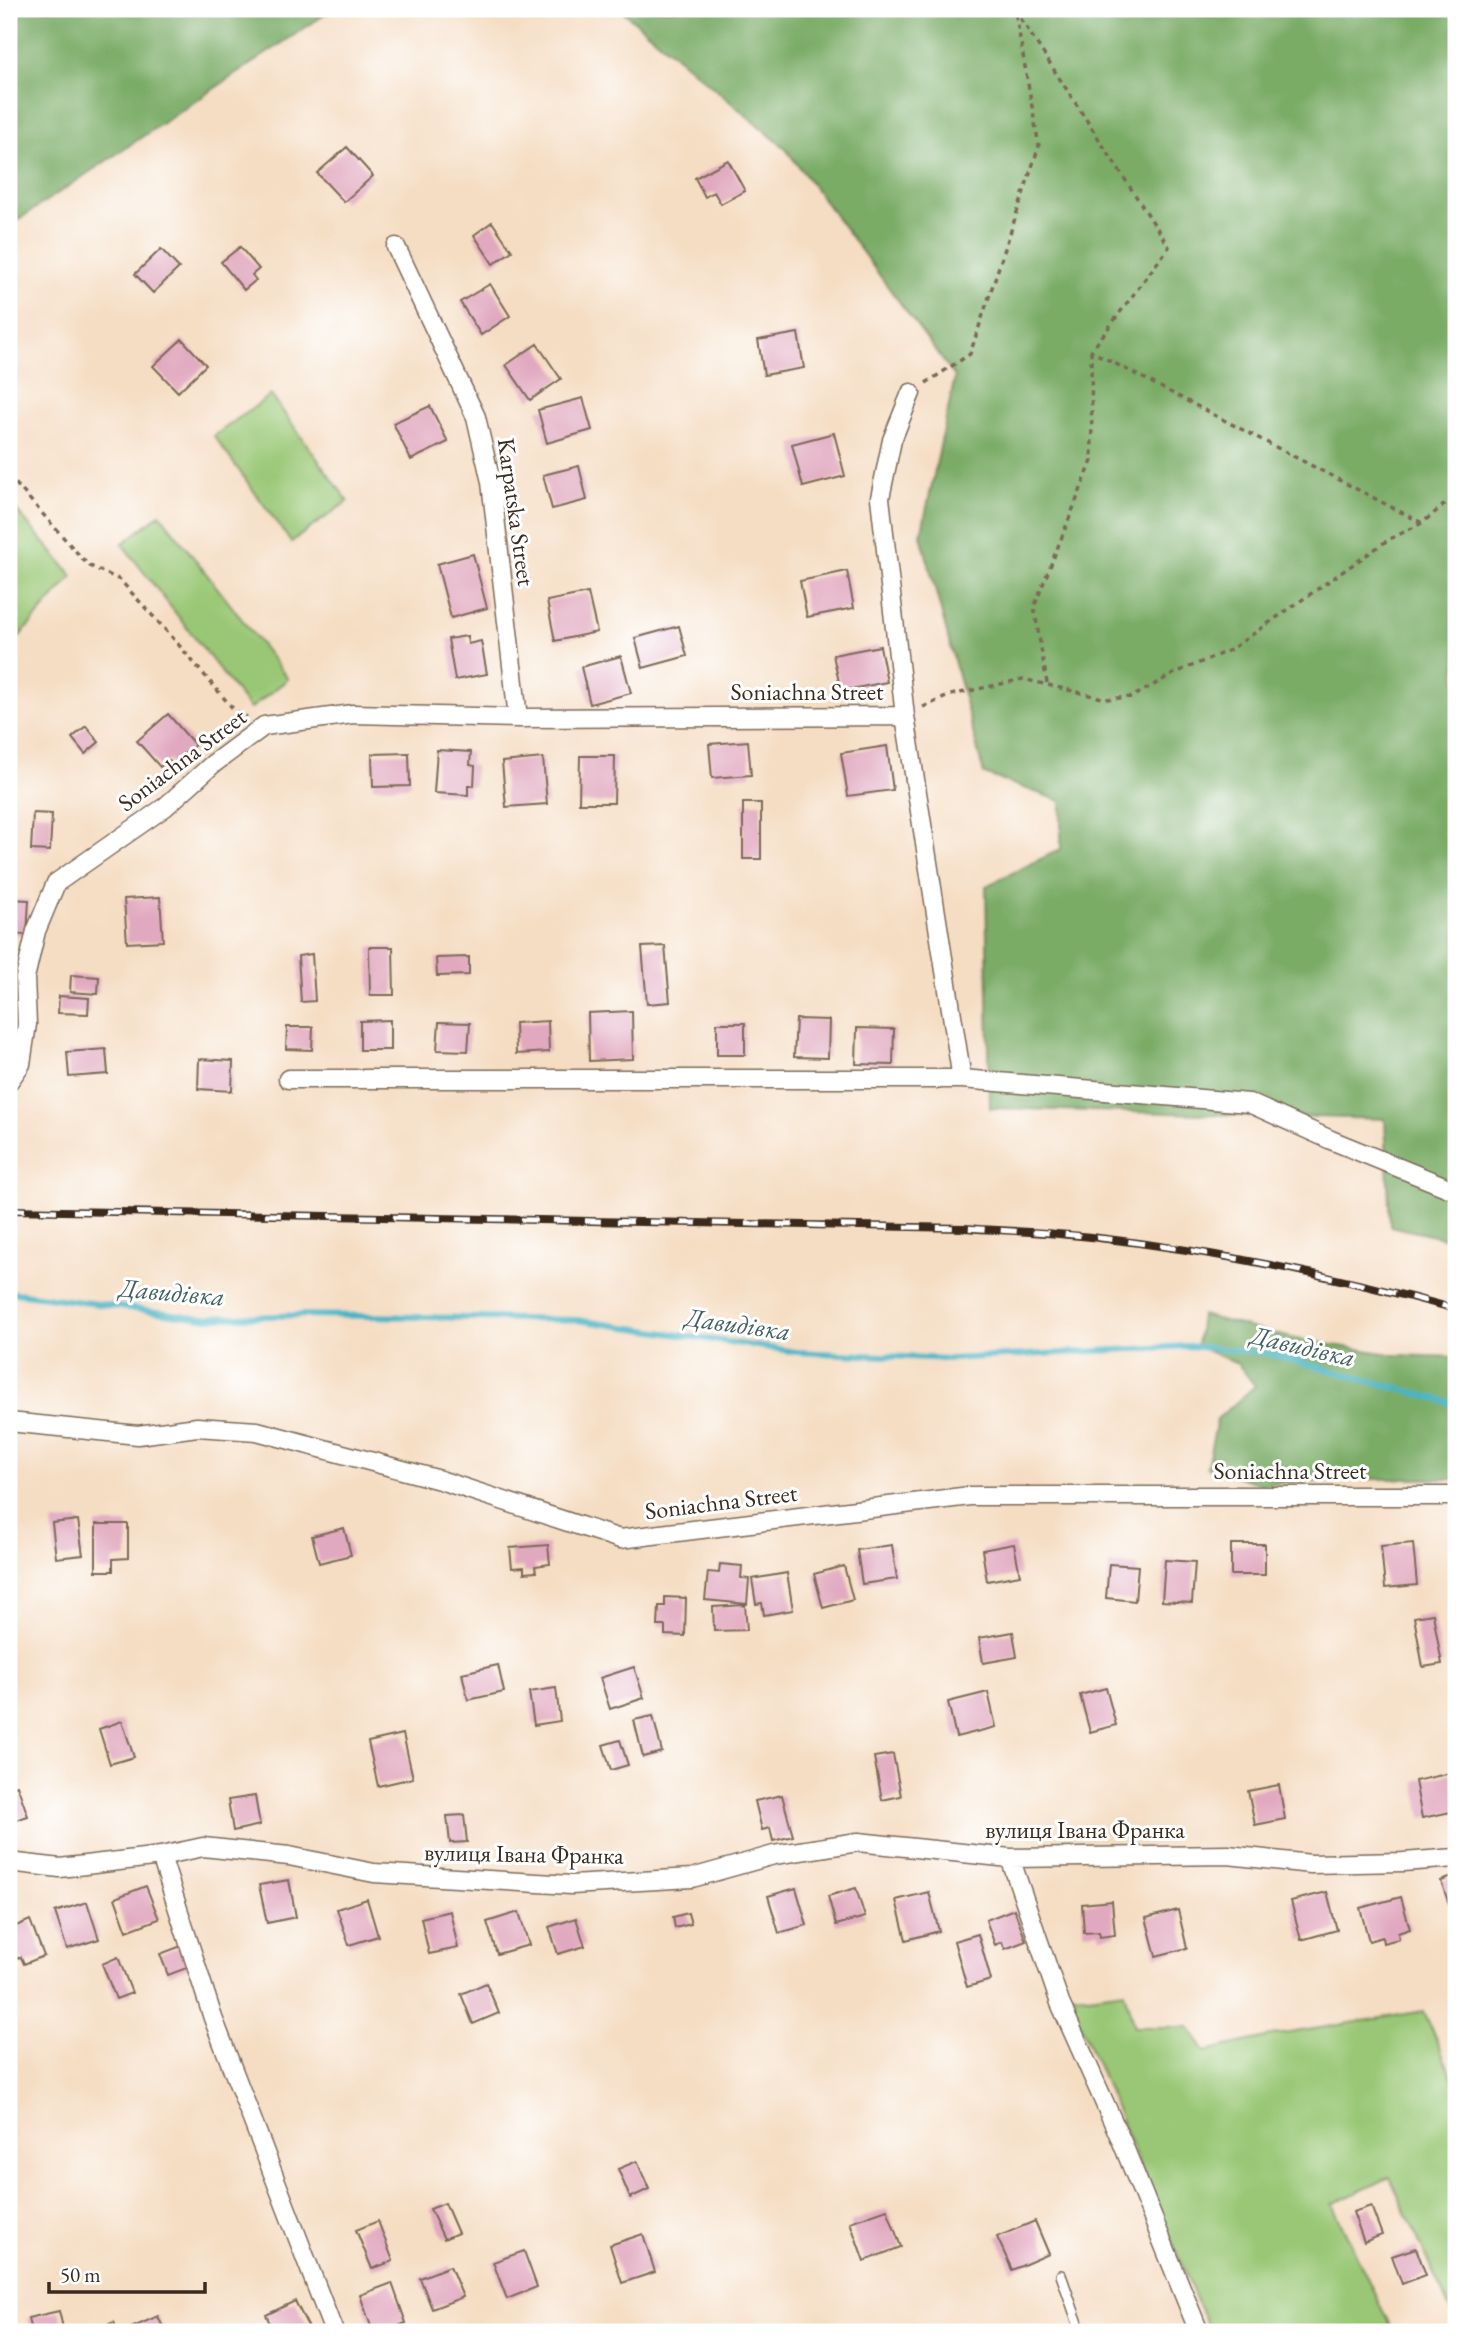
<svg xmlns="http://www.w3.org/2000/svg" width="1465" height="2341" font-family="'EB Garamond',serif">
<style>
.green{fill:#99c775;stroke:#6a784a;stroke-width:2}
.forest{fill:#7aac66;stroke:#5a6b42;stroke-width:2}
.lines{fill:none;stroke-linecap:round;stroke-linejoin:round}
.stream{stroke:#48b4c4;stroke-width:6}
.building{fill:#e1a9bf}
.lane-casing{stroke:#7c6958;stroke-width:12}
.street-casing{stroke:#7c6958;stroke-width:21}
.path{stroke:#7c6958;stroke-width:3.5;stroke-dasharray:5 5;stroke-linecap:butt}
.lane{stroke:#fff;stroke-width:9}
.street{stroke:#fff;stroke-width:18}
.rail-casing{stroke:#3b2a1e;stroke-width:8}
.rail{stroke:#fff;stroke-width:5;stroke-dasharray:16;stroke-linecap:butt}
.labels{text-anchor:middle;stroke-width:6;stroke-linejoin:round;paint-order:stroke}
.street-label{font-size:24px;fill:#3b2a1e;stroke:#fff}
.water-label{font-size:26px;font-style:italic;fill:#406160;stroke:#fff}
</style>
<rect width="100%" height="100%" fill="#fff"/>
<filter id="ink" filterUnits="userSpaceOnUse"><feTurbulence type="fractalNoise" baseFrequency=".0143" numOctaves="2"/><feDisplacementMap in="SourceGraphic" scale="14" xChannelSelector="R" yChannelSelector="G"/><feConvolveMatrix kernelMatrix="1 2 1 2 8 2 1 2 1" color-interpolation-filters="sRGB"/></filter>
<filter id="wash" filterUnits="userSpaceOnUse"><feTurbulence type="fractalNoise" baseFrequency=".00686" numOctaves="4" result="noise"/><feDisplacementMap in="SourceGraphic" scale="28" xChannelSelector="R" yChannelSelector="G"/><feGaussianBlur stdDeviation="1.57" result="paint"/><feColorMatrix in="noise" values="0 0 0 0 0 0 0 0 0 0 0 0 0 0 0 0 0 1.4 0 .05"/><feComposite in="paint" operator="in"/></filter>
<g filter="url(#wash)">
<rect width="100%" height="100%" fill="#f5ddc3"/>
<!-- green -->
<path class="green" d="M271,395L348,501L291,542L214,436Z
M9,502L73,576L9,648Z
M160,514L288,679L250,709L122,544Z
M1124,1991L1134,2027H1189L1205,2051L1271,2036L1424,2011L1456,2086V2309L1451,2312L1390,2177L1332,2204L1393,2332H1210L1067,1993L1089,1996Z"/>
<!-- forest -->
<path class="forest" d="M9,9H333L9,226Z
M620,9H1456V1241L1390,1226L1385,1119L990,1108L986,886L1061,849V801L984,774L921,535L955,377L785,148Z
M1201,1315L1295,1339L1396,1355L1456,1357V1479H1344L1261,1484L1207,1467L1217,1419L1255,1386L1238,1364L1197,1346Z"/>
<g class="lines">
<!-- stream -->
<path class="stream" d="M9,1292L202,1318L310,1315L577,1320L797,1352L950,1359L1188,1346L1266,1353L1456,1404"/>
</g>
<g id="blocks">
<!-- building -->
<path class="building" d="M347,147L373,176L344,202L317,173Z
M728,160L745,191L721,204L714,192L705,197L695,178Z
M492,222L512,251L493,264L474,235Z
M240,247L259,269L252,275L256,280L244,290L221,262Z
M161,249L179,268L153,293L135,274Z
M490,284L510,316L481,335L460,302Z
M798,333L804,368L764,375L758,340Z
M182,339L206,365L178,392L153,366Z
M537,344L561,379L530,400L506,365Z
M583,398L592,430L547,443L538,410Z
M430,406L448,442L411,460L393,423Z
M834,433L845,476L803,487L792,444Z
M579,466L587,500L552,509L543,475Z
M473,554L487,608L451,618L437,564Z
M847,571L854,608L807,617L800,581Z
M588,593L597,632L555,641L547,601Z
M679,626L687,656L643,668L635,638Z
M467,636L468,644L481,641L487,674L455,680L448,639Z
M880,646L887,682L841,691L833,655Z
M621,656L631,693L590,704L581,667Z
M168,714L195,745L173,764L169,760L160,767L137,741Z
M86,726L99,742L85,754L72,738Z
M748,741L751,775L712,778L709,744Z
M887,746L893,790L848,796L841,753Z
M437,750L471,752L470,765L475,766L474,786H468V795L434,793Z
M409,753L410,786L373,787L372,754Z
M580,756H615L614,803H579Z
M543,758L547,804L506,807L502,762Z
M743,803H761V859H743Z
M33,813L52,814L50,851L31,850Z
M160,897L163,941L127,943L124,899Z
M9,899L29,900L27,935L9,934Z
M665,946L670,1002L647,1004L642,947Z
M369,947H393L394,995H370Z
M312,954L315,1001L301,1002L298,956Z
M469,957V975L437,976L436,958Z
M71,975L99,977L98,994L70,992Z
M9,990H13L12,1012H9Z
M59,996L89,998L88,1014L58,1013Z
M632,1011L633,1059L589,1061L588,1013Z
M796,1019L829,1020L828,1058L794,1057Z
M390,1020V1050H360V1021Z
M548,1021L549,1052L516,1054L515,1023Z
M439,1022L470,1023L468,1051L437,1050Z
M717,1023H745V1055H717Z
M287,1027H313L312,1050L286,1049Z
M857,1028L894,1029L893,1065L856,1064Z
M106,1049L108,1074L69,1077L67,1052Z
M199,1059L233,1061L232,1091L198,1089Z
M78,1520L83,1555L56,1558L52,1523Z
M96,1524H128V1558L113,1559V1571H96Z
M344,1528L351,1555L319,1563L312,1536Z
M1413,1543L1417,1585L1385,1588L1381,1546Z
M1014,1544L1020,1575L987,1581L982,1550Z
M1231,1544H1265V1575H1231Z
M548,1545L550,1564L535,1566L536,1572L524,1573V1567L512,1568L510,1548Z
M892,1545L897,1579L862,1584L857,1550Z
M1165,1560L1195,1562L1192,1603L1162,1601Z
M720,1564L742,1566L741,1578L749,1579L747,1604L705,1600L708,1572L719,1573Z
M1109,1564L1138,1566L1135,1601L1106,1598Z
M844,1566L853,1600L823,1608L814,1574Z
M787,1573L793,1610L764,1615L762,1603L756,1604L752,1579Z
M665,1597L686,1598L685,1636L665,1635V1626H658L659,1606H665Z
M745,1605L747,1630L714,1631L713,1607Z
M1433,1614L1442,1664L1423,1667L1414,1617Z
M1013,1632L1017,1657L983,1663L979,1638Z
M498,1665L504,1692L468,1700L462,1673Z
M634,1667L644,1698L610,1709L600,1678Z
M556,1688L560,1721L534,1725L529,1692Z
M1106,1688L1116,1725L1090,1732L1080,1695Z
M988,1692L996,1727L956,1737L948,1702Z
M653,1716L662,1752L643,1757L634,1720Z
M122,1721L134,1757L110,1764L99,1729Z
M403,1734L413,1778L378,1786L368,1742Z
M620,1740L628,1765L611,1770L603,1745Z
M893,1754L901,1796L882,1800L874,1757Z
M1451,1773L1456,1799V1811L1422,1818L1415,1781Z
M17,1785L28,1816L9,1822V1788Z
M1279,1785L1285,1819L1255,1825L1248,1791Z
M782,1795L793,1836L773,1841L770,1828L762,1830L755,1801Z
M255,1796L260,1825L233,1831L228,1800Z
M464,1815L467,1842L450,1843L447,1816Z
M1456,1876V1918L1454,1919L1441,1881Z
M289,1880L296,1917L267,1923L259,1885Z
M146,1886L159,1919L127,1931L115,1898Z
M796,1888L807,1925L779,1933L768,1896Z
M856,1888L865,1917L836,1925L828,1896Z
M929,1892L939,1931L906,1940L896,1900Z
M1327,1892L1337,1930L1301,1940L1291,1901Z
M1401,1897L1410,1929L1398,1933L1399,1939L1383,1943L1382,1937L1369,1941L1360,1908Z
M367,1899L378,1936L349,1945L337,1909Z
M1112,1901L1115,1935L1100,1937L1099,1932L1084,1933L1082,1904Z
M87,1902L99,1939L67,1949L55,1912Z
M1014,1909L1026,1941L1005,1949L1002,1942L995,1945L986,1920Z
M1178,1910L1187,1948L1156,1956L1146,1918Z
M450,1911L458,1948L429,1954L421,1918Z
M519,1912L529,1945L497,1954L487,1922Z
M688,1913L691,1924L675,1928L673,1917Z
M576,1918L585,1946L558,1954L549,1927Z
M30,1920L44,1956L24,1964L21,1957L11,1960L9,1954V1929Z
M978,1934L991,1980L967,1987L954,1941Z
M184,1945L192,1966L168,1975L160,1954Z
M118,1957L132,1993L116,1999L102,1964Z
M486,1983L499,2013L473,2024L461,1994Z
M637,2161L649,2189L630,2198L618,2169Z
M445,2203L458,2233L444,2239L430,2209Z
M1371,2206L1382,2235L1364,2242L1353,2212Z
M887,2209L901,2247L864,2261L850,2222Z
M378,2221L393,2261L372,2269L356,2230Z
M1035,2221L1049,2254L1012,2270L997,2237Z
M643,2234L655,2272L622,2283L610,2245Z
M1416,2248L1426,2275L1402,2284L1392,2256Z
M524,2251L537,2287L507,2299L493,2262Z
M450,2266L463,2297L432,2309L420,2278Z
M392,2283L406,2323L391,2329L392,2332H373L360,2295Z
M295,2301L310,2330L305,2332H274L266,2315Z
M59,2311L64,2332H31L28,2318Z
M158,2316L165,2332H133L131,2328Z
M114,2322L118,2332H90Z"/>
</g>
</g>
<g filter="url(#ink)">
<use href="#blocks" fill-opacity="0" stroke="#7c6958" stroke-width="2"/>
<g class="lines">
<defs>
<path id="lane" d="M1061,2275L1081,2332"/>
<path id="street" d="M396,247L476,417L491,482L518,718
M288,1079H962L905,716L880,498L892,440L911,393
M962,1079L1249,1103L1331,1140L1456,1191
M9,1081L21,1064L27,1024L25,978L36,931L56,883L165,807L213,764L264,726L353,714L518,718L905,716
M9,1422L138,1435L197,1427L257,1431L440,1480L620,1539L970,1496H1456
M161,1856L213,2018L334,2332
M1010,1858L1060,2003L1122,2142L1199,2332
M9,1862L60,1868L161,1856L203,1847L289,1856L374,1873L571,1885L692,1878L774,1855L858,1842L1010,1858L1228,1855L1311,1864L1403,1862L1456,1858"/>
</defs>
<!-- lane casing -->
<use href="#lane" class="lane-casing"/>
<!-- street casing -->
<use href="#street" class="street-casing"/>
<!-- path -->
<path class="path" d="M926,383L970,354L1039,146L1015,10L1169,247L1091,351L1422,523
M9,476L88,565L120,580L172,637L235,711L247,717
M1047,683L1034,607L1092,461L1091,351
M923,707L951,695L1023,679L1106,699L1132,697L1175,673L1230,650L1388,540L1422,523L1456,495"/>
<!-- lane -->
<use href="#lane" class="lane"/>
<!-- street -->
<use href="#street" class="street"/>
<defs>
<path id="rail" d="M9,1210L964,1228C1006,1231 1049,1232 1091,1237C1215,1251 1336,1276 1456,1309"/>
</defs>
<!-- rail casing -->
<use href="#rail" class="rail-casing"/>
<!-- rail -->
<use href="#rail" class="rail"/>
</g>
</g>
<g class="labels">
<!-- street labels -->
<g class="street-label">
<text transform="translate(516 512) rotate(82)" y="8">Karpatska Street</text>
<text x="807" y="700">Soniachna Street</text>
<text transform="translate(182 760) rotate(-37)" y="8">Soniachna Street</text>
<text x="1290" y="1479">Soniachna Street</text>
<text transform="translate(721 1502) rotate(-7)" y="8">Soniachna Street</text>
<text x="1085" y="1838">вулиця Івана Франка</text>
<text transform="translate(524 1854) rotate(1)" y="8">вулиця Івана Франка</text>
</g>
<!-- water labels -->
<g class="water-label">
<text transform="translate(172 1292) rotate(5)" y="9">Давидівка</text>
<text transform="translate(738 1324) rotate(8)" y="9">Давидівка</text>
<text transform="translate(1303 1346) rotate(13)" y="9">Давидівка</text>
</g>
</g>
<!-- margin -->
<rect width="1465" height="2341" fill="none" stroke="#fff" stroke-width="35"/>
<!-- scale -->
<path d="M49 2282v10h156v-10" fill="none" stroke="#3b2a1e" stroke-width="3.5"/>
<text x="60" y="2282" font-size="21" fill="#3b2a1e" stroke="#ffffff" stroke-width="5" paint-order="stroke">50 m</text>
</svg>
